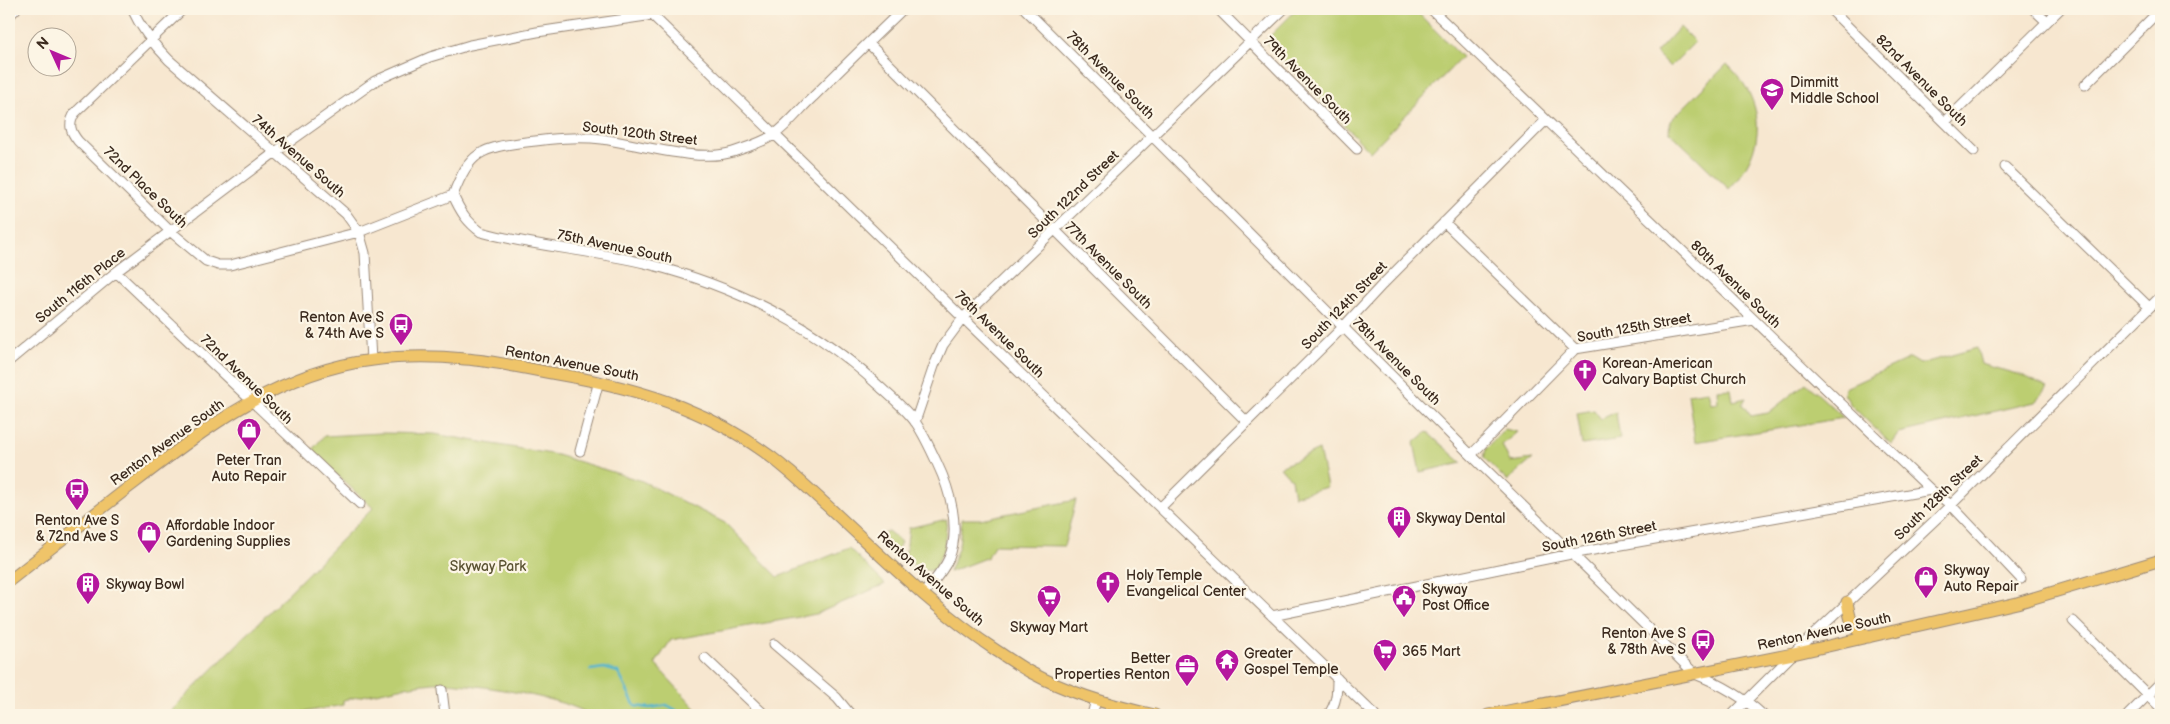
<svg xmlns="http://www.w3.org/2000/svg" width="2170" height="724" font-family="'Balsamiq Sans',sans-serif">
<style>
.green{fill:#bcce71;stroke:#7c7c48}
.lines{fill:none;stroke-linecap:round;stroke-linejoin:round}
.stream{stroke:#52b5d0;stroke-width:2.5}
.minor-casing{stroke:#987;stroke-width:11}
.major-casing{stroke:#987;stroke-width:13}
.minor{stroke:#fff;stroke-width:9}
.major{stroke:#efc469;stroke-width:11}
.labels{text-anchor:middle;stroke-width:4.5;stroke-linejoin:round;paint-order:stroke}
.street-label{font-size:14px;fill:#3b2a1e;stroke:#fcf5e5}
.poi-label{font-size:14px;fill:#3b2a1e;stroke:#fcf5e5;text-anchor:start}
.park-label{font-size:14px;fill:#5b5333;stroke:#fcf5e5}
</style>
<rect width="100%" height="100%" fill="#fcf5e5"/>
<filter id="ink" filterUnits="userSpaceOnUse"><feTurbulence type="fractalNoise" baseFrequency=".02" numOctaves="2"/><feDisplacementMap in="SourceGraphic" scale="10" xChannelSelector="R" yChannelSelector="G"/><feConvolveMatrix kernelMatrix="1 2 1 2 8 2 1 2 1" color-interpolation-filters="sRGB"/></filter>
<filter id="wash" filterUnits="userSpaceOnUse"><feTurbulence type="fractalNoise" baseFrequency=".0096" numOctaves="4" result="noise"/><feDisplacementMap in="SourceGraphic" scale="20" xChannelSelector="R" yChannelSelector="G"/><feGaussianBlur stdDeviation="1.12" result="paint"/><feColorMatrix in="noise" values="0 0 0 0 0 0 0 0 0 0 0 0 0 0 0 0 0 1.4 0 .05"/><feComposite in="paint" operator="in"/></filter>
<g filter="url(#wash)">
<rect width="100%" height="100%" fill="#f7e7d0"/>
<!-- green -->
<path class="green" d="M1297,9H1414L1462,57L1370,152L1265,41Z
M1680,27L1695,42L1670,67L1656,53Z
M1727,64C1767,102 1767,149 1729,189L1669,131L1670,121Z
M1977,348L1981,364L2024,376L2048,388L2035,402L1899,433L1891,444L1851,405L1844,394L1845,388L1910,358L1920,364Z
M1806,383L1844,418L1695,442L1688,394L1708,391L1711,404L1718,403L1717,390L1731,389L1733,401L1746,398L1742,404L1751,416L1768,413Z
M1594,410L1601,419L1616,412L1620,439L1582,445L1577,413Z
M1505,429L1517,432L1502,445L1510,462L1533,459L1507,481L1484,458L1486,449Z
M1427,432L1462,463L1420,472L1414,443Z
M381,433L434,434L557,455L642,481L725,523L778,577L849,548L885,584L816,614L671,640L655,664L702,715H589C570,698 460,681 433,683C403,686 373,694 343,700V705L288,715H167L373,508L311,451L324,436Z
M1319,450L1327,487L1294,496L1291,479L1280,467Z
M1076,500L1064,546L994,545L988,557L949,572L959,546L962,519H980Z
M947,519L944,549L934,570L922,571L905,558L909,528Z
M888,531L901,542L896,553L878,536Z"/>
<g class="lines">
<!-- stream -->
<path class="stream" d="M590,670L604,668L618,672L635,706L650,708L667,705L676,710L679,715"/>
</g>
</g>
<g filter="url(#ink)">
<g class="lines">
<defs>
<path id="minor" d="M132,9C141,29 153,44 169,60L346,214L359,232L365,253L371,360
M183,9L75,113C68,124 70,131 78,141L170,231L206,261L218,265H230L359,232L453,195C470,151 481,148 526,142C551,139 577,136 602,139C638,144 700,163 733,152C747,147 764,142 775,134C789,124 801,108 813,97C843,67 873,38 903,9
M646,9L963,318L1375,715
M1025,9L1471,455L1695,674C1721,684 1742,696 1763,715
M1218,9L1357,149
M1431,9L1931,490L1951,505L2021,579
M1830,9L1974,151
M2033,9L2047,22
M9,16L16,9
M868,43L1246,421
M2085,85L2161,9
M1945,122L2060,9
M2005,167L2149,307
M453,195C460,211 467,222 481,232C536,247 593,250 648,264C734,286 814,325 879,386C891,397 906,409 916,423C924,435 931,450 937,463C950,490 961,528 949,558C943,572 932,583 923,594
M1444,222L1575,349
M116,272L360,504
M9,361L116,272L274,153L375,81L430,57L470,45L537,32L653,15
M915,422L934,366L943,345L963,318L1284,9
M580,451L599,381
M1471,455L1575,349L1754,320
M1160,508L1343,327L1382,285L1546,120
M1272,616L1571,554L1931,490
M2073,621L2161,708
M774,644L837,698L851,715
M705,658L765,715
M442,690L445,715
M1092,715L1096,700
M1328,715C1337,703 1337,692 1337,678
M1732,715L1793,654L1951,505L2161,296
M2128,715L2161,682"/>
<path id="major" d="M9,581C49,550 89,518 129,487C202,431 278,371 373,360C402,356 436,356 465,359C496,361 527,369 557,374C645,389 723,414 791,473C860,533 921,601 997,651C1008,658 1019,666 1030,672C1069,693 1112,706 1155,715
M1847,602C1851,622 1850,628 1869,637
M1488,715L1793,654L2017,603L2161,560"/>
</defs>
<!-- minor casing -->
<use href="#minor" class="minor-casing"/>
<!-- major casing -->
<use href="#major" class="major-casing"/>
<!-- minor -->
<use href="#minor" class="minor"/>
<!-- major -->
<use href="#major" class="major"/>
</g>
</g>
<!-- icons -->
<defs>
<symbol id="school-pin" viewBox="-11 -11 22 30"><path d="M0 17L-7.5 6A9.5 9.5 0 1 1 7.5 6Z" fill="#b5179e" stroke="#fcf5e5"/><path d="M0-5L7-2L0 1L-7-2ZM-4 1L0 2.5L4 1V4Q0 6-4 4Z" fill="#fff"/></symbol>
<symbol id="bus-pin" viewBox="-11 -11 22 30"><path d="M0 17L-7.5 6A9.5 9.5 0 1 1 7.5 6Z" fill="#b5179e" stroke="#fcf5e5"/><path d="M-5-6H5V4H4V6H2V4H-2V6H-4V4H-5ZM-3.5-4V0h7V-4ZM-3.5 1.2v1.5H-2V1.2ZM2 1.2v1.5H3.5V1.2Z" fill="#fff"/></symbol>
<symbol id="church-pin" viewBox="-11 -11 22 30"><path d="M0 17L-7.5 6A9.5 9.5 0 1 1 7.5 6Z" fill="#b5179e" stroke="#fcf5e5"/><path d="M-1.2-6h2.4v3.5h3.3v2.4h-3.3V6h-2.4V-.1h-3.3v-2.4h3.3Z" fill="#fff"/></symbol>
<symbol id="shop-pin" viewBox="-11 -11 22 30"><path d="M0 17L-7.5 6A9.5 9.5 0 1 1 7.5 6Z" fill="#b5179e" stroke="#fcf5e5"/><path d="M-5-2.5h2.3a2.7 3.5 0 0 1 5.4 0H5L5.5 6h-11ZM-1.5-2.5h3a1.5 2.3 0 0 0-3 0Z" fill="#fff"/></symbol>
<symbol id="building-pin" viewBox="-11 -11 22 30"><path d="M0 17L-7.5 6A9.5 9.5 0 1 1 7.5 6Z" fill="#b5179e" stroke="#fcf5e5"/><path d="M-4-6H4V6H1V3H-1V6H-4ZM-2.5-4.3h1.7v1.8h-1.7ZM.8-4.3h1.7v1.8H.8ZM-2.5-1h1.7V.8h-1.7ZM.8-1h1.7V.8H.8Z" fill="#fff"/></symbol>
<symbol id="supermarket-pin" viewBox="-11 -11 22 30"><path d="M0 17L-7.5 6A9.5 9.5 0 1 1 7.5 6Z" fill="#b5179e" stroke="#fcf5e5"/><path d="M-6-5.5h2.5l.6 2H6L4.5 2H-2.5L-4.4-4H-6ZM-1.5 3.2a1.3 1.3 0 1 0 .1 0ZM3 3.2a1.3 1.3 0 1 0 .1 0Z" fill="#fff"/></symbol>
<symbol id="civic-pin" viewBox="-11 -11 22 30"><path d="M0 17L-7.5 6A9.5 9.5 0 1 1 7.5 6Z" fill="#b5179e" stroke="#fcf5e5"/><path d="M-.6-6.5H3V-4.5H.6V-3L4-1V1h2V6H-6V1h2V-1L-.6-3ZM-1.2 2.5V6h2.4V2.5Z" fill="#fff"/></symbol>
<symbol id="temple-pin" viewBox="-11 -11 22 30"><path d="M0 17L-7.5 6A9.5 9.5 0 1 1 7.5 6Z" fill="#b5179e" stroke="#fcf5e5"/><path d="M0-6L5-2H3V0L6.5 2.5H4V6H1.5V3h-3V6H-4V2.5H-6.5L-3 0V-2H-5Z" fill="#fff"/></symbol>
<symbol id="office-pin" viewBox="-11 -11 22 30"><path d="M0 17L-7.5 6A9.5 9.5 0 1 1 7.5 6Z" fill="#b5179e" stroke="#fcf5e5"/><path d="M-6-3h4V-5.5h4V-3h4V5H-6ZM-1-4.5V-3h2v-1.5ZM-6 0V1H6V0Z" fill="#fff"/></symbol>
</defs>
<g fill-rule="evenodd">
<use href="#school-pin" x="1758" y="76" width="28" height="38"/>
<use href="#bus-pin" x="387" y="311" width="28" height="38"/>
<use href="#church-pin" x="1571" y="357" width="28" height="38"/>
<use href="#shop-pin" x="235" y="416" width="28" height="38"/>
<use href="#bus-pin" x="63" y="476" width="28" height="38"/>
<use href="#building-pin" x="1385" y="504" width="28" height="38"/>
<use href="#shop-pin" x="135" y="519" width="28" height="38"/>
<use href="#shop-pin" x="1912" y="564" width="28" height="38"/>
<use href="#church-pin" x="1094" y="569" width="28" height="38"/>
<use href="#building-pin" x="74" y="570" width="28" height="38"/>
<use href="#supermarket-pin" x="1035" y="583" width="28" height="38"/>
<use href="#civic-pin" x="1390" y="583" width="28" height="38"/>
<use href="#bus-pin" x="1689" y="627" width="28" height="38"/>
<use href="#supermarket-pin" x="1371" y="637" width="28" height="38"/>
<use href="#temple-pin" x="1213" y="647" width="28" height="38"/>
<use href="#office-pin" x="1173" y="652" width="28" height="38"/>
</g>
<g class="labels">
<!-- street labels -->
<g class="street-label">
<text transform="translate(1111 75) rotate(45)" y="5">78th Avenue South</text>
<text transform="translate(1308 80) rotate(45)" y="5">79th Avenue South</text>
<text transform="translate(1922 80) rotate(45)" y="5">82nd Avenue South</text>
<text transform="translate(640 133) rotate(7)" y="5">South 120th Street</text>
<text transform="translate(299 156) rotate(41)" y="5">74th Avenue South</text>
<text transform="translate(146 187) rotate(44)" y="5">72nd Place South</text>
<text transform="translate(1073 194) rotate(-44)" y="5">South 122nd Street</text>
<text transform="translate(615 246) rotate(12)" y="5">75th Avenue South</text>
<text transform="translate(1109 265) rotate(45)" y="5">77th Avenue South</text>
<text transform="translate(1736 284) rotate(44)" y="5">80th Avenue South</text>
<text transform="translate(80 285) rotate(-39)" y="5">South 116th Place</text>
<text transform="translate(1344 305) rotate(-46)" y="5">South 124th Street</text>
<text transform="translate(1634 327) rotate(-10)" y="5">South 125th Street</text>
<text transform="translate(1000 334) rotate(44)" y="5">76th Avenue South</text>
<text transform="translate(1397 361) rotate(45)" y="5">78th Avenue South</text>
<text transform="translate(572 363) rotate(11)" y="5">Renton Avenue South</text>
<text transform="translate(247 379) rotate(44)" y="5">72nd Avenue South</text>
<text transform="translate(167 442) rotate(-36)" y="5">Renton Avenue South</text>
<text transform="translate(1938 497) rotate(-44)" y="5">South 128th Street</text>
<text transform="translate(1599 536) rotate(-11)" y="5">South 126th Street</text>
<text transform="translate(931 578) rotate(41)" y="5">Renton Avenue South</text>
<text transform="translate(1824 631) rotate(-12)" y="5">Renton Avenue South</text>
</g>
<!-- poi labels -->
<g class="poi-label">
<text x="1790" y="87">Dimmitt<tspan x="1790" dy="16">Middle School</tspan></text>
<text x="384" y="322" text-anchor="end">Renton Ave S<tspan x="384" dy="16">&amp; 74th Ave S</tspan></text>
<text x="1602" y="368">Korean-American<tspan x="1602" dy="16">Calvary Baptist Church</tspan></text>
<text x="249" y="465" text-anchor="middle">Peter Tran<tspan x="249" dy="16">Auto Repair</tspan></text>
<text x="1416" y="523">Skyway Dental</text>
<text x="77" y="525" text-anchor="middle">Renton Ave S<tspan x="77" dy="16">&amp; 72nd Ave S</tspan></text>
<text x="166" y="530">Affordable Indoor<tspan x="166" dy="16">Gardening Supplies</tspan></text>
<text x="1944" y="575">Skyway<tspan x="1944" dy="16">Auto Repair</tspan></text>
<text x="1126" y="580">Holy Temple<tspan x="1126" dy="16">Evangelical Center</tspan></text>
<text x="106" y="589">Skyway Bowl</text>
<text x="1422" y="594">Skyway<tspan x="1422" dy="16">Post Office</tspan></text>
<text x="1049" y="632" text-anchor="middle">Skyway Mart</text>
<text x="1686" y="638" text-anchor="end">Renton Ave S<tspan x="1686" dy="16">&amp; 78th Ave S</tspan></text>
<text x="1402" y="656">365 Mart</text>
<text x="1244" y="658">Greater<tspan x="1244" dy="16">Gospel Temple</tspan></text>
<text x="1170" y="663" text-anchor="end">Better<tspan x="1170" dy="16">Properties Renton</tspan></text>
</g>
<!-- park labels -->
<g class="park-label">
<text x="488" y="571">Skyway Park</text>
</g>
</g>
<!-- margin -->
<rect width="2170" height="724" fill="none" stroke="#fcf5e5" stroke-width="30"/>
<!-- north arrow -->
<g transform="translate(52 52) rotate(314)"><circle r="24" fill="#fcf5e5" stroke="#afa495"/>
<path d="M0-4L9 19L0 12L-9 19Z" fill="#b5179e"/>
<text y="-8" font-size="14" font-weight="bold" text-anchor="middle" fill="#3b2a1e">N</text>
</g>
</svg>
